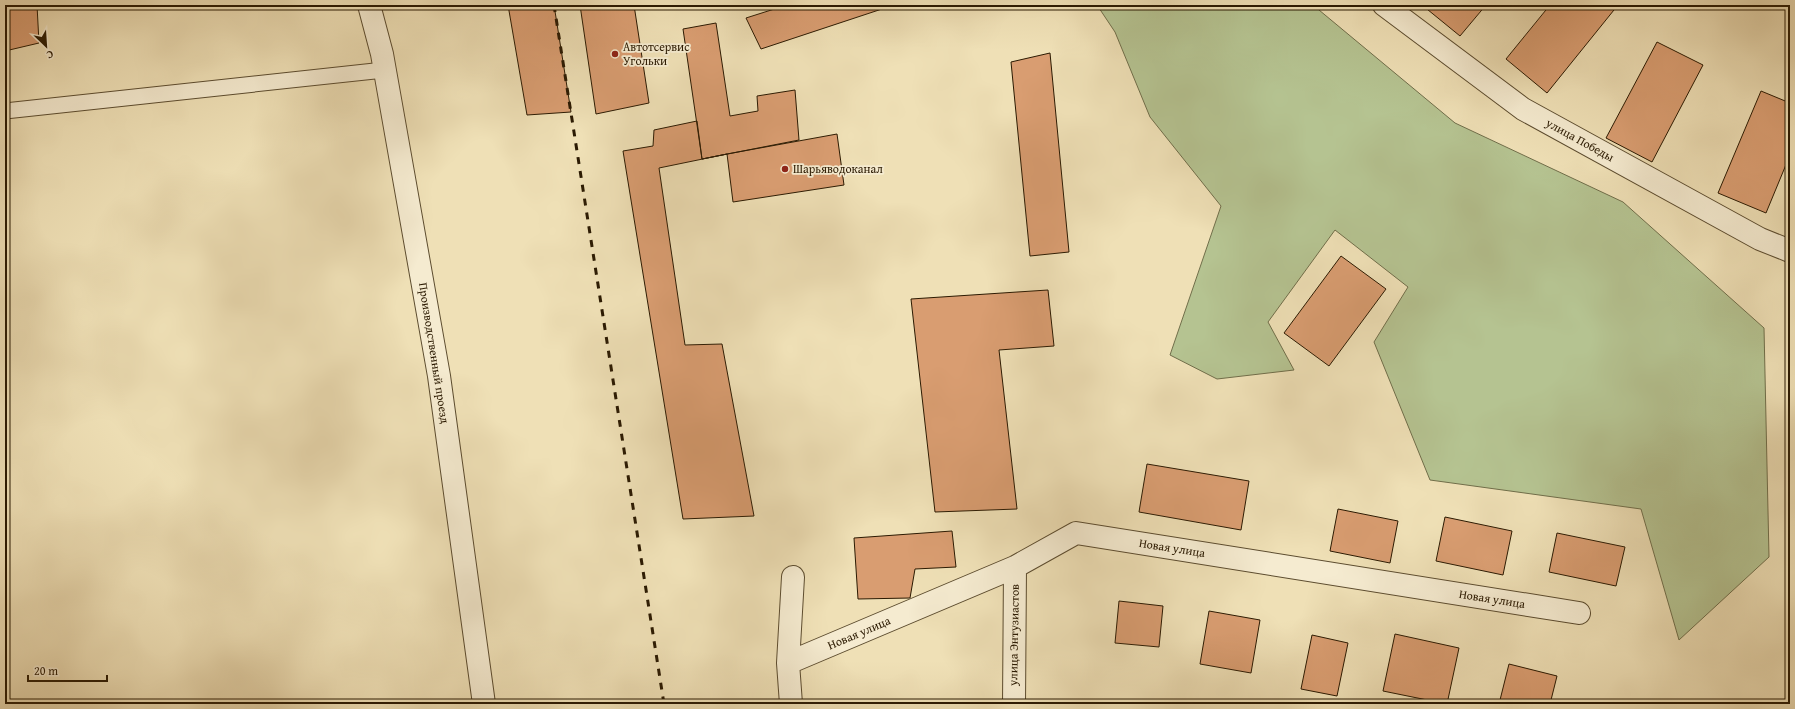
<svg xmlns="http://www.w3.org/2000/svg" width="1795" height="709" font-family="'Gentium Book Plus',serif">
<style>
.green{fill:#b5c391;stroke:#706e4a}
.building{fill:#d99d71;stroke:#2b1a02}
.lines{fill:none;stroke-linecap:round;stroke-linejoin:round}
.service-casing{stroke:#5c4c2f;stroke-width:17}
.minor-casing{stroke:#5c4c2f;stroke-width:24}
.service{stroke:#f5ebd0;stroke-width:15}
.minor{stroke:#f5ebd0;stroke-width:22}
.rail{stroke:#2b1a02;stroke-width:3;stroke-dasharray:7 7;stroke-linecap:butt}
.poi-dot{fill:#8f2418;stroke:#f5ebd0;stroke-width:1.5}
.labels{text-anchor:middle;stroke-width:3.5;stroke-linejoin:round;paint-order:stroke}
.poi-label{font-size:12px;fill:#2b1a02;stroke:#f5ebd0;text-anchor:start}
.street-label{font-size:12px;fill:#2b1a02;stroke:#f5ebd0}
</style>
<rect width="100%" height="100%" fill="#efe0b6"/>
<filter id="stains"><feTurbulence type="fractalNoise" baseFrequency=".005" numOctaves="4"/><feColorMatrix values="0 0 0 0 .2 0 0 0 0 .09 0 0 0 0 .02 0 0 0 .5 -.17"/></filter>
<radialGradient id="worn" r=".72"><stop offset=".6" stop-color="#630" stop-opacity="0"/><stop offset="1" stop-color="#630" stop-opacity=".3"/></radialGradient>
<!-- green -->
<path class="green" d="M1097,5H1313L1455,123L1623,202L1764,328L1769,557L1679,640L1641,509L1430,480L1374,342L1408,287L1335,230L1268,322L1294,370L1217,379L1170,355L1221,206L1150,117L1115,32Z"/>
<!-- building -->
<path class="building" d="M5,5H37L39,43L5,51Z
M508,5H554L571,112L527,115Z
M580,5H634L649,103L596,114Z
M787,5H894L761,49L746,18Z
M1422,5H1486L1460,36Z
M1550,5H1618L1547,93L1506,59Z
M716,23L730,116L758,111L757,96L795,90L799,140L702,159L683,29Z
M1657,42L1703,65L1652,162L1606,138Z
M1050,53L1069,252L1030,256L1011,62Z
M1761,91L1790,103V155L1766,213L1718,193Z
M697,121L702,159L727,154L659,168L685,345L722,344L754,516L683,519L623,151L653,146L654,130Z
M837,134L844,185L733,202L727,154Z
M1341,256L1386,289L1329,366L1284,333Z
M1048,290L1054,346L999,350L1017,509L935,512L911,299Z
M1147,464L1249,481L1241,530L1139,512Z
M1338,509L1398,521L1390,563L1330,551Z
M1445,517L1512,531L1503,575L1436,561Z
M952,531L956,567L915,569L910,598L858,599L854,538Z
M1557,533L1625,547L1616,586L1549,572Z
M1119,601L1163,606L1159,647L1115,643Z
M1209,611L1260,620L1251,673L1200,664Z
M1395,634L1459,648L1447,704L1383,691Z
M1312,635L1348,643L1337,696L1301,689Z
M1509,664L1557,676L1550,704H1499Z"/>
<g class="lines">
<defs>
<path id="service" d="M5,111L384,70"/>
<path id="minor" d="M369,5L382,54L439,376L484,704
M1384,5L1523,109L1760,239L1790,251
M788,663L1015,567L1076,533L1579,613
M791,704L788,663L793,577
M1014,704L1015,567"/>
</defs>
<!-- service casing -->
<use href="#service" class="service-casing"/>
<!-- minor casing -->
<use href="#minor" class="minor-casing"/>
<!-- service -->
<use href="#service" class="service"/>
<!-- minor -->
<use href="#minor" class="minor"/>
<!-- rail -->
<path class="rail" d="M554,5L664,704"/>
</g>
<!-- markers -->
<g class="poi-dot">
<circle cx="615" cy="54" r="4"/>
<circle cx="785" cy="169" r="4"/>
</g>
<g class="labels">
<!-- poi labels -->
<g class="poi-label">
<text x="623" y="51">Автотсервис<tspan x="623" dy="14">Угольки</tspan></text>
<text x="793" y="173">Шарьяводоканал</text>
</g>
<!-- street labels -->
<g class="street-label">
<text transform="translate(1580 140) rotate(29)" y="4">улица Победы</text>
<text transform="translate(434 353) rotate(81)" y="4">Производственный проезд</text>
<text transform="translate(1172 548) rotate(9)" y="4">Новая улица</text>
<text transform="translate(1492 599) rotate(9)" y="4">Новая улица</text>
<text transform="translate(859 633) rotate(-23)" y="4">Новая улица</text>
<text transform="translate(1014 635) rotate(-89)" y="4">улица Энтузиастов</text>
</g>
</g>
<!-- margin -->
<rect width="1795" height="709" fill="none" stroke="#efe0b6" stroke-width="20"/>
<rect x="6" y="6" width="1783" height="697" fill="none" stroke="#2b1a02" stroke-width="2"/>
<rect x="10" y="10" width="1775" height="689" fill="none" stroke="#2b1a02"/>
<!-- north arrow -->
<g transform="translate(46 46) rotate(155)" stroke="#f5ebd0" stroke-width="3" paint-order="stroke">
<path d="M0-3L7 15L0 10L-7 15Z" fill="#2b1a02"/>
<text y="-6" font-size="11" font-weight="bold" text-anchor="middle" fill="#2b1a02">С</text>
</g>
<!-- scale -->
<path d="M28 675v6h79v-6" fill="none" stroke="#2b1a02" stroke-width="2"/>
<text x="34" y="675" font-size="12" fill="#2b1a02" stroke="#f5ebd0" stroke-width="3" paint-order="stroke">20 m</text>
<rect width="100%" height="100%" filter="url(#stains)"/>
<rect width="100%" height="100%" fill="url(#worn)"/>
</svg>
